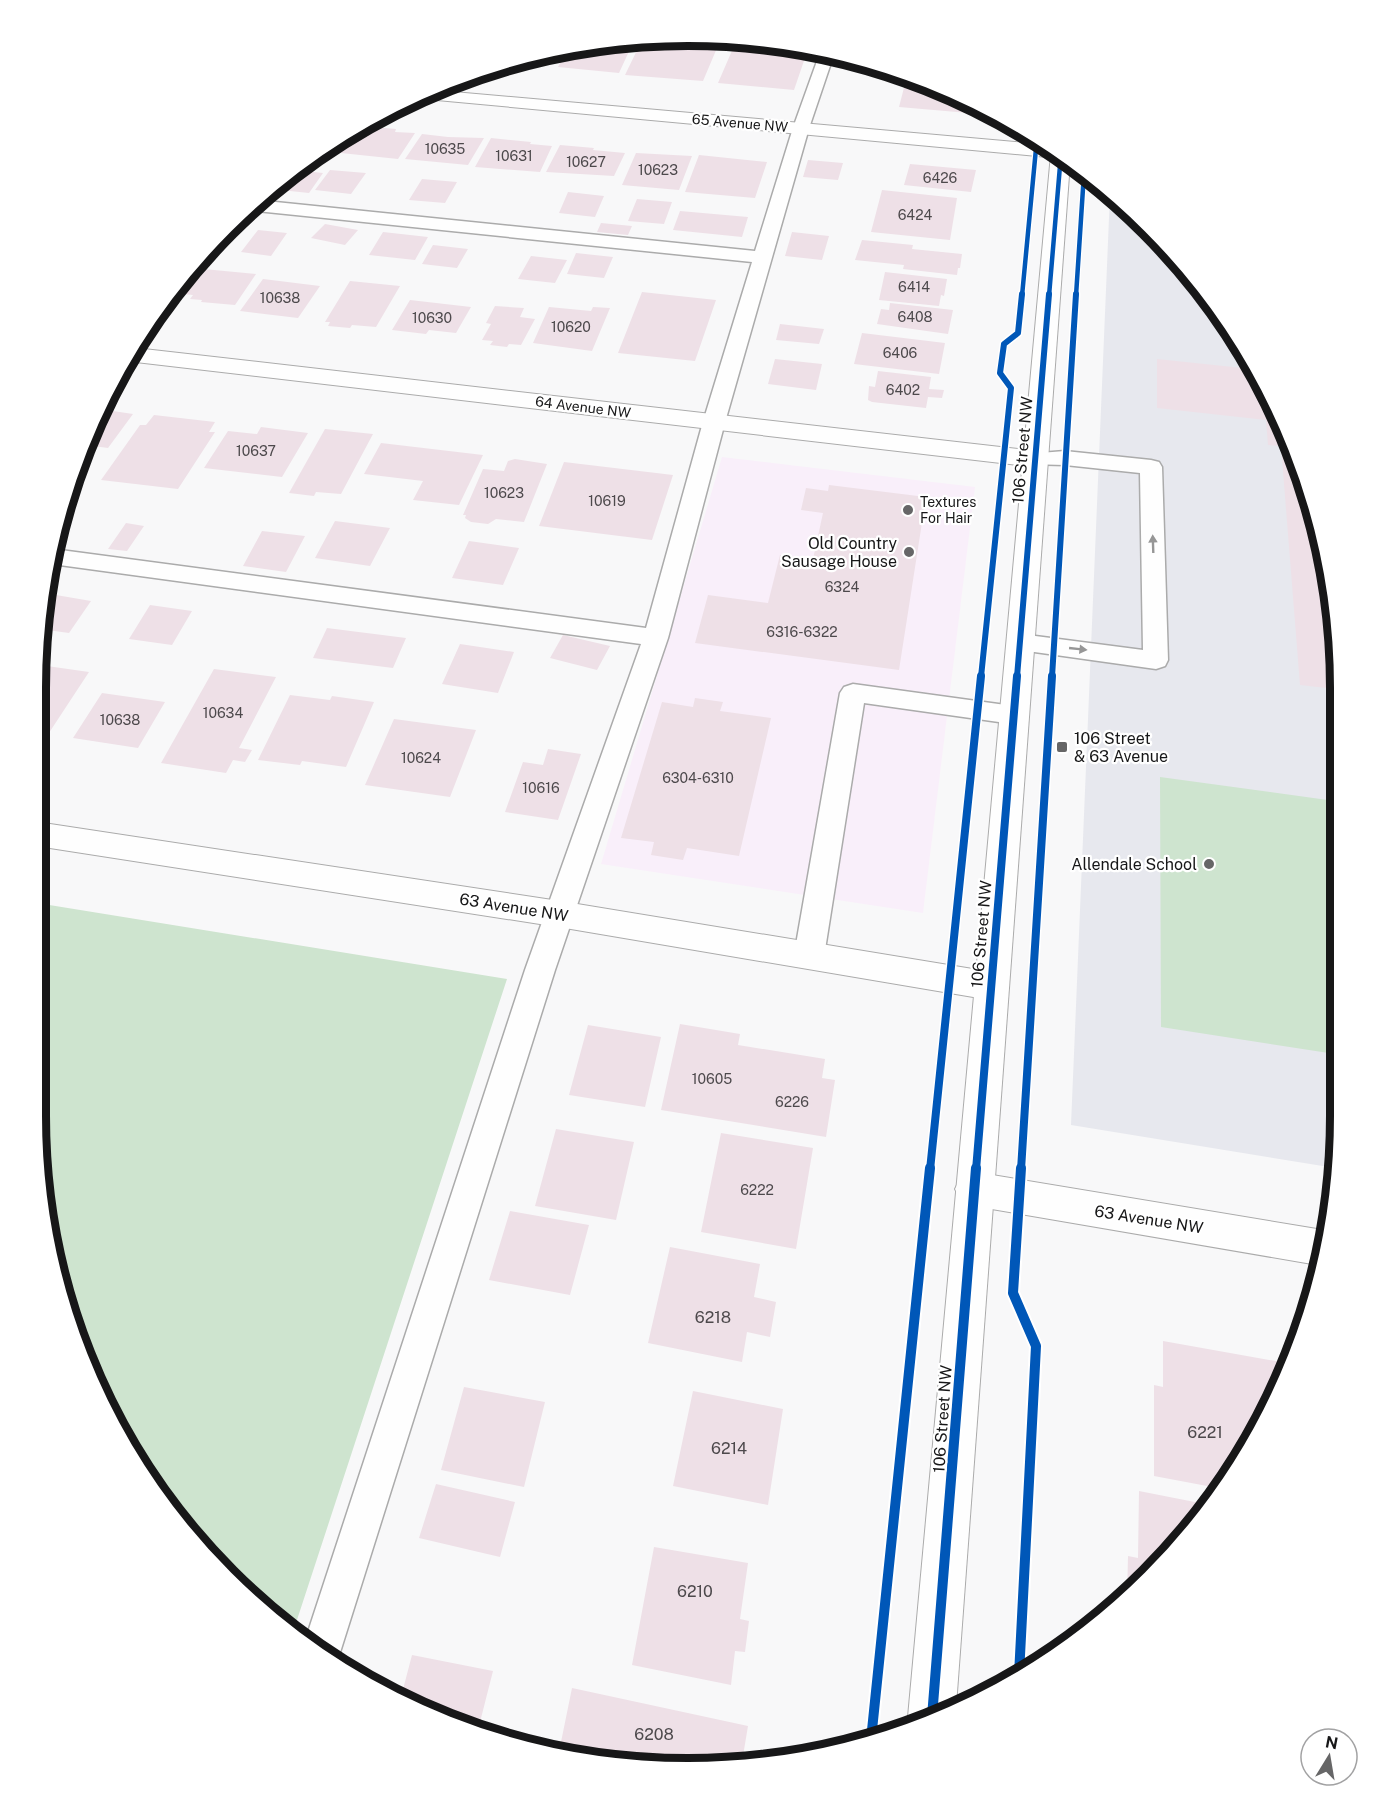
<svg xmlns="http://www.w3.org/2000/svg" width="1377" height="1805" font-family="'Public Sans',sans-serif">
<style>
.commercial{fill:#f9effa}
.built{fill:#e7e8ee}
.green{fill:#cee4cf}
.building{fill:#eee0e7}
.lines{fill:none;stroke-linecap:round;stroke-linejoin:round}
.service-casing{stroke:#ababab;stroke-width:3}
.minor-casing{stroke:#ababab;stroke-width:2}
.tertiary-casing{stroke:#ababab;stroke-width:2}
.service{fill:#fefefe;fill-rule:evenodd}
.minor{fill:#fefefe;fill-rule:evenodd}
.tertiary{fill:#fefefe;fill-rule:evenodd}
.cycleway-far3-casing{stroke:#fff;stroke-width:7}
.cycleway-far2-casing{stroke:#fff;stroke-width:9}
.cycleway-far1-casing{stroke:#fff;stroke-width:11}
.cycleway-casing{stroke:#fff;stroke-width:14}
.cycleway-far3{stroke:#0057b8;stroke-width:4.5}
.cycleway-far2{stroke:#0057b8;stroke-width:6}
.cycleway-far1{stroke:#0057b8;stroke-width:8}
.cycleway{stroke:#0057b8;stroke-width:10}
.oneway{fill:#969696}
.poi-dot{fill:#666667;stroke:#fff;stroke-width:2}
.labels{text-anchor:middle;stroke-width:4.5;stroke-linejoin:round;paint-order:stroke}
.far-street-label{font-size:14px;fill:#171718;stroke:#fff}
.number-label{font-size:14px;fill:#4d494c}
.far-poi-label{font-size:14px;fill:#171718;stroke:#fff;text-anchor:start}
.street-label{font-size:16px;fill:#171718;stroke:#fff}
.poi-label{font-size:16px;fill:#171718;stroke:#fff;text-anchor:end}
.near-number-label{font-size:16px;fill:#4d494c}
.rim{fill:none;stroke:#171718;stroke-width:8}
</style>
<rect width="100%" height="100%" fill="#f8f8f9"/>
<!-- commercial -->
<path class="commercial" d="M722,457L975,487L923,913L601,864Z"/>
<!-- built -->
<path class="built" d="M1110,194L1150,227L1231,326L1306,478L1335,604V1168L1071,1125Z"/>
<!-- green -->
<path class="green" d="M1160,777L1335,801V1054L1161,1027Z
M37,903L507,979L294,1629L227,1578L124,1443L58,1286L36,1116Z"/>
<!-- building -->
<path class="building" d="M641,42L694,45L717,48L703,81L625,75Z
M601,45L631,47L619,73L558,67L568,48Z
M734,46L807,52L794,90L718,83Z
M556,50L548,64L519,62V61Z
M907,76L939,86L981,109L980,114L899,107Z
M363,126L396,129L395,132L415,133L398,159L341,153L358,129Z
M422,134L448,137L484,138L468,165L405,159Z
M346,135L334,153L319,151L326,146Z
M491,138L531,142L530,144L552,146L540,172L475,167Z
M560,145L594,148L593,150L625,153L614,176L546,172Z
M636,153L692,156L679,190L622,185Z
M699,155L767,162L755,198L685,192Z
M808,160L843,163L838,180L803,177Z
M910,164L976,170L971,192L904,185Z
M295,170L323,173L309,193L271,189Z
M330,170L366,173L351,194L315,190Z
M422,179L457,182L445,203L409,200Z
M882,190L957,198L950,240L871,232Z
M568,192L604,196L595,217L559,213Z
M637,199L672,202L664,224L628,221Z
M680,211L748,217L742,237L673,230Z
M601,223L632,226L628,235L597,232Z
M325,224L358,230L345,245L311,238Z
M258,230L287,233L271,256L241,252Z
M383,232L428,237L415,260L369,255Z
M792,232L829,236L822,260L785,256Z
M862,240L913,245L912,249L962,254L960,268H958L957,275L903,269L904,265L855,260Z
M433,245L468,249L457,268L422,264Z
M576,253L613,257L604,278L567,274Z
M531,256L567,260L555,283L518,279Z
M193,268L256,274L235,305L201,302L202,300L190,299L193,295L172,293Z
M885,272L947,279L944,296L941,295L939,306L879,300Z
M263,279L320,286L298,318L240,311Z
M350,281L400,286L376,327L352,325L350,328L328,326L330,322H325Z
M642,292L716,300L695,361L618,353Z
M410,300L471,307L456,333L429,330L426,334L392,330Z
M890,303L953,310L948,334L877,324L881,309L889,310Z
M495,306L524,308L520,317L535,319L521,345L509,344L507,347L490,345L493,341L482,340L491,324L486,323Z
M549,307L591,311L593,307L610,308L592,351L533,343Z
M780,324L824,329L819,344L776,340Z
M862,333L945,343L939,374L854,364Z
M775,359L822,364L816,390L768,384Z
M1157,359L1252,369L1306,478L1335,604V689L1300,685L1281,446L1268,445L1266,420L1157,408Z
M878,371L931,377L929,389L944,390L942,398L928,397L926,408L872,402L868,400L869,386L875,387Z
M106,410L133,414L108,448L86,445L99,412L104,413Z
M154,415L215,422L209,432H215L178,489L101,480L140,425H146Z
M261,427L308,433L282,477L204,468L228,431L257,434Z
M325,429L373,434L341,494L316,492L314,496L289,493Z
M381,443L483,455L459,505L413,500L423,481L364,474Z
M515,459L547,464L524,522L496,519L488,524L471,522L465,518L466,515H463L483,469L504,471L508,461Z
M564,462L673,475L652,540L539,526Z
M829,485L926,497L899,670L695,643L708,595L768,603L780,555L813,559L823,513L801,510L806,488L828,491Z
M335,521L390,528L370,566L315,558Z
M126,523L144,526L127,551L108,549Z
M262,531L305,536L286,572L243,566Z
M469,541L519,548L503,585L452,578Z
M56,595L91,601L69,633L40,629L43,614Z
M150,605L192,611L172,645L129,639Z
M327,628L406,638L393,668L313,658Z
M563,635L610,646L597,670L550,658Z
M460,644L514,652L498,693L442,684Z
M47,666L89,672L43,742H37V672L43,673Z
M214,669L276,677L239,748L252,750L245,762L233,760L226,773L161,763Z
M102,693L165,702L138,748L73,738Z
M290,695L330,700L332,696L374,702L346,767L302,761L300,765L258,760Z
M695,698L723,702L720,711L771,718L739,856L687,848L683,860L651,855L654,842L621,838L662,702L693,707Z
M394,719L476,730L450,797L365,785Z
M548,749L581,754L558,820L505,812L523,762L543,765Z
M680,1024L740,1034L738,1045L825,1059L822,1078L835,1080L826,1137L661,1110Z
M588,1025L661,1037L645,1107L569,1095Z
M556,1129L634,1142L616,1220L535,1206Z
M721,1133L813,1148L796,1249L701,1232Z
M510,1211L589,1225L570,1295L489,1280Z
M670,1247L760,1264L754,1297L776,1302L770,1337L747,1332L742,1362L648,1343Z
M1163,1341L1292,1364L1231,1479L1223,1489L1154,1476V1385L1163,1387Z
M464,1387L545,1402L524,1487L441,1470Z
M693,1391L783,1409L768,1505L673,1486Z
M436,1484L515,1502L500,1557L419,1538Z
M1139,1491L1210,1505L1150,1578L1127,1597L1128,1556L1138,1558Z
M654,1547L748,1563L740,1619L749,1621L745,1652L735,1651L731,1685L632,1665Z
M412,1655L493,1671L478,1730L401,1697Z
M572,1688L748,1726L742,1762L736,1761L735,1767L731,1768L604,1763L565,1756L567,1743L561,1742Z"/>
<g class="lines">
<defs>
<path id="service" d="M821,50L834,54L809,128L725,422L668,638L555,970L337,1662L306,1638L525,970L641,644L52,564L53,549L646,628L703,422L752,262L247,210L256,200L755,251L793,128Z
M1065,451L1151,460L1159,462L1162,467L1168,660L1165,666L1156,669L1020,650L1011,648L1008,642L1011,636L1020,634L1143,650L1140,473L1065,465L1027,464L1024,459L1027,454Z
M853,684L1013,706L1022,709L1026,715L1022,721L1013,724L864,703L824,956L819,964L809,968L799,964L794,956L840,693L844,687Z"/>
<path id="minor" d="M431,90L1050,145L1064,157L1058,158L415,98Z
M135,348L1035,451L1044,454L1048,459L1044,464L1035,467L127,361Z
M37,822L559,901L991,972L1003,976L1008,986L1003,996L991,1000L559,927L37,846Z
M974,1172L1323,1230L1327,1232L1318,1265L974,1206L961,1201L955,1189L961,1177Z"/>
<path id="tertiary" d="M1055,149L1070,162L956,1706L913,1727L908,1717L1051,154Z"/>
</defs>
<!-- service casing -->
<use href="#service" class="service-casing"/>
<!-- minor casing -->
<use href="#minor" class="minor-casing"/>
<!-- tertiary casing -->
<use href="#tertiary" class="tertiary-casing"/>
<!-- service -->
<use href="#service" class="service"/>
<!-- minor -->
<use href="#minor" class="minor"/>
<!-- tertiary -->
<use href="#tertiary" class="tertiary"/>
<defs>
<path id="cycleway-far3" d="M1022,296L1037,138
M1049,296L1061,154
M1076,296L1084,173"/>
<path id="cycleway-far2" d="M981,677L1011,388L1000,373L1004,344L1018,333L1022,294
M1017,677L1049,294
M1052,677L1076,294"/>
<path id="cycleway-far1" d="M930,1170L981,676
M976,1170L1017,676
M1021,1170L1052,676"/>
<path id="cycleway" d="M1019,1675L1036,1346L1013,1293L1021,1168
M932,1717L976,1168
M871,1740L930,1168"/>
</defs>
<!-- cycleway-far3 casing -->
<use href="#cycleway-far3" class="cycleway-far3-casing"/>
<!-- cycleway-far2 casing -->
<use href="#cycleway-far2" class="cycleway-far2-casing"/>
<!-- cycleway-far1 casing -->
<use href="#cycleway-far1" class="cycleway-far1-casing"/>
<!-- cycleway casing -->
<use href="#cycleway" class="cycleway-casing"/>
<!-- cycleway-far3 -->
<use href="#cycleway-far3" class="cycleway-far3"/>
<!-- cycleway-far2 -->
<use href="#cycleway-far2" class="cycleway-far2"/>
<!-- cycleway-far1 -->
<use href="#cycleway-far1" class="cycleway-far1"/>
<!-- cycleway -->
<use href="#cycleway" class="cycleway"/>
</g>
<!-- one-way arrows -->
<defs><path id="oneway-solid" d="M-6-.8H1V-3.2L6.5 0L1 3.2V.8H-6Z" transform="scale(1.5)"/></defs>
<g class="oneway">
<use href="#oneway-solid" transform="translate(1153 544) rotate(-92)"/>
<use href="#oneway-solid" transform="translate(1078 649) rotate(6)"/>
</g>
<!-- markers -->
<g class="poi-dot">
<circle cx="908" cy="510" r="6"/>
<circle cx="909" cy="552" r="6"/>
<rect x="1056" y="741" width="12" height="12" rx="3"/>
<circle cx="1209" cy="864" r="6"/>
</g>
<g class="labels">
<!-- far-street labels -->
<g class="far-street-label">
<text transform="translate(740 123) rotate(5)" y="5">65 Avenue NW</text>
<text transform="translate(583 407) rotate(7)" y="5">64 Avenue NW</text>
</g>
<!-- number labels -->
<g class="number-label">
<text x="445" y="154">10635</text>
<text x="514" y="161">10631</text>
<text x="586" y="167">10627</text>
<text x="658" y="175">10623</text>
<text x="940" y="183">6426</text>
<text x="915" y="220">6424</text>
<text x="914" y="292">6414</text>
<text x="280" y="303">10638</text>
<text x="915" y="322">6408</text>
<text x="432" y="323">10630</text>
<text x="571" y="332">10620</text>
<text x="900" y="358">6406</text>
<text x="903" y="395">6402</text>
<text x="256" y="456">10637</text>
<text x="504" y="498">10623</text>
<text x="607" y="506">10619</text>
<text x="842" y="592">6324</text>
<text x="802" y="637">6316-6322</text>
<text x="223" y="718">10634</text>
<text x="120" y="725">10638</text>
<text x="421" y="763">10624</text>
<text x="698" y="783">6304-6310</text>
<text x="541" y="793">10616</text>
<text x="712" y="1084">10605</text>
<text x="792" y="1107">6226</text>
<text x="757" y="1195">6222</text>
</g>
<!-- far-poi labels -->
<g class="far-poi-label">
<text x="920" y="507">Textures<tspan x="920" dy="16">For Hair</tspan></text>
</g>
<!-- street labels -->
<g class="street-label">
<text transform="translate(1022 450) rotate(-85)" y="6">106 Street NW</text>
<text transform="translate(514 907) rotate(9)" y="6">63 Avenue NW</text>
<text transform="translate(981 934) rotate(-85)" y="6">106 Street NW</text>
<text transform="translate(1149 1219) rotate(9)" y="6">63 Avenue NW</text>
<text transform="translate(942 1419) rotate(-86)" y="6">106 Street NW</text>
</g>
<!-- poi labels -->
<g class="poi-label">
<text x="897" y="549">Old Country<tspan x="897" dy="18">Sausage House</tspan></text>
<text x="1074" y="744" text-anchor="start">106 Street<tspan x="1074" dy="18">&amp; 63 Avenue</tspan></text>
<text x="1197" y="870">Allendale School</text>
</g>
<!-- near-number labels -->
<g class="near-number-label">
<text x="713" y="1323">6218</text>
<text x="1205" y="1438">6221</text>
<text x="729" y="1454">6214</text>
<text x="695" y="1597">6210</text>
<text x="654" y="1740">6208</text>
</g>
</g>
<!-- crop -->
<path d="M0 0H1377V1805H0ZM688 46H688A642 642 0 0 1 1330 688V1116A642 642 0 0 1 688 1758H688A642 642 0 0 1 46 1116V688A642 642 0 0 1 688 46Z" fill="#fff" fill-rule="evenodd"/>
<path class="rim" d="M688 46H688A642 642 0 0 1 1330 688V1116A642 642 0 0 1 688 1758H688A642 642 0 0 1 46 1116V688A642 642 0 0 1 688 46Z"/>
<!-- north arrow -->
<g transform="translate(1329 1757) rotate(11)"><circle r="28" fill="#ffffff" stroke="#a2a2a3" stroke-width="1.5"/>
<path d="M0-4.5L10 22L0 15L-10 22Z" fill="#666667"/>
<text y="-9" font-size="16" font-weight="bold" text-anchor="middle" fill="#171718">N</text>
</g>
</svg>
